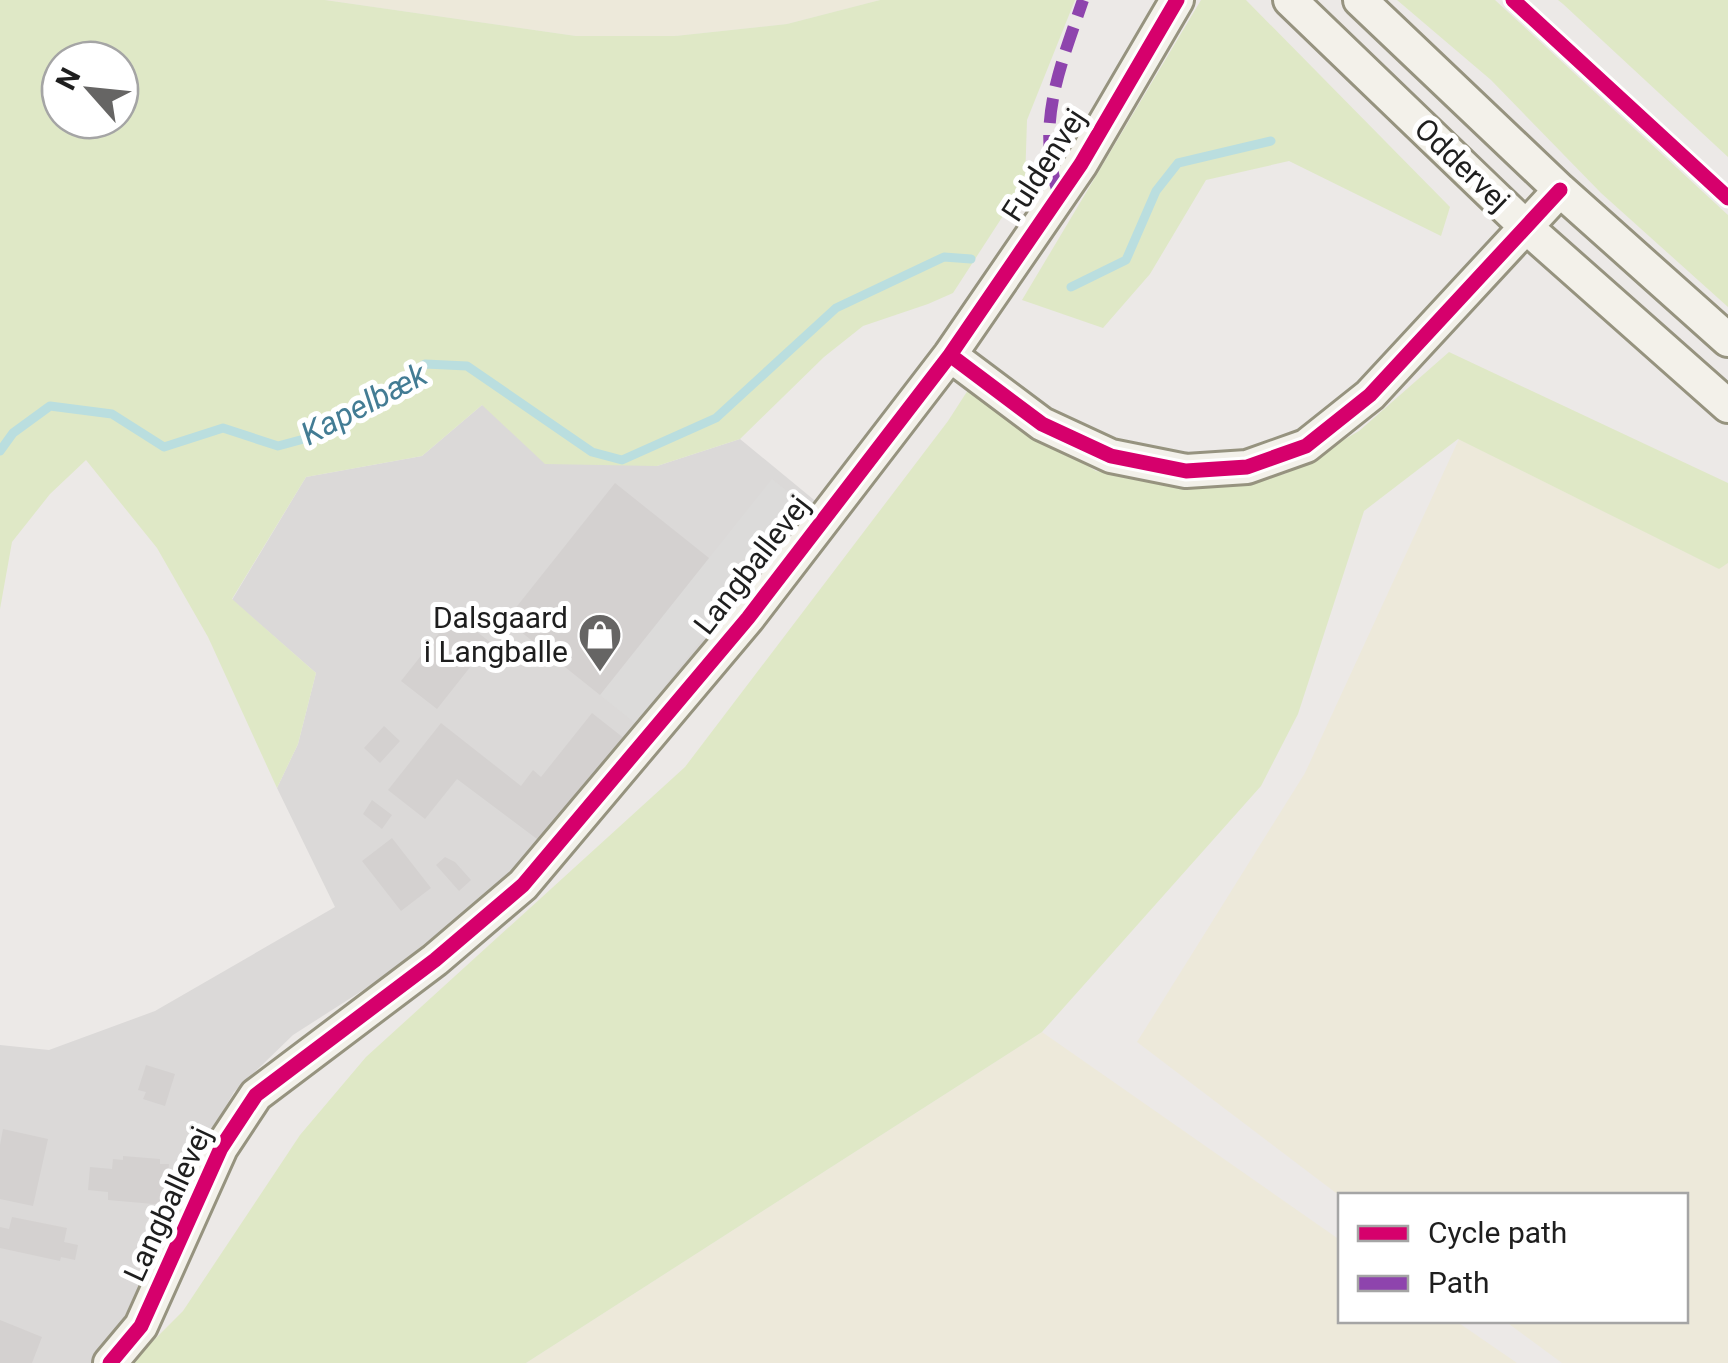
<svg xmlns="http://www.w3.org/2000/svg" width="1728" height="1363" font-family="Roboto,sans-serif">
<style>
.residential{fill:#dbd9d8}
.farmland{fill:#ede9da}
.grass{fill:#dfe8c6;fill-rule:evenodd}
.parking{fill:#dcdbda}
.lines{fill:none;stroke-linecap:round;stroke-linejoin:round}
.stream{stroke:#badedf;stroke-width:9}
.building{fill:#d4d1d0}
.secondary-casing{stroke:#96937f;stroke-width:38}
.secondary{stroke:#f3f1ea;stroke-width:32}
.quiet{stroke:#8e44ad;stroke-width:12;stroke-dasharray:25 12;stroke-linecap:butt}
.cycleway-casing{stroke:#fff;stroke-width:21}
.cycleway{stroke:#d6006c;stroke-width:15}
.labels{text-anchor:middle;stroke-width:10;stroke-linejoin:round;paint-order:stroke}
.street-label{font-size:30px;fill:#1e1e1e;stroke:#fff}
.poi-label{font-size:30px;fill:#1e1e1e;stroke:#fff;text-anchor:end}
.water-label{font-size:32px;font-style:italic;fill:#437c94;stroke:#fff}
</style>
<rect width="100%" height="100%" fill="#ece9e7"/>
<!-- residential -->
<path class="residential" d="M482,405L657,466L740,439L819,504L701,650L503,885L458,917L382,978L293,1035L234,1092L197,1157L177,1205L119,1328L121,1363H0V1045L49,1050L155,1011L335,907L277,788L298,744L316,673L232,600L306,477L422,456Z"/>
<!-- farmland -->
<path class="farmland" d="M325,0H880L787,24L675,36H576Z
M1459,439L1718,568L1728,563V1363H1562L1505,1321L1686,1320V1196H1340L1137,1042L1305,773Z
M1042,1032L1340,1240V1320L1456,1321L1517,1363H526Z"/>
<!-- grass -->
<path class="grass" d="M0,0H325L576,36H675L787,24L880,0H1075L1027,120L1025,182L953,293L928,304L863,326L824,357L740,439L657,466L545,464L482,405L422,456L306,477L232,599L316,673L298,744L277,788L208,637L157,548L86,460L50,494L12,542L0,609ZM60,60H120V120H60Z
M1201,0H1246L1450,207L1441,236L1289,161L1206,180L1150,274L1103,328L1022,300Z
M1397,0H1495L1728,215V307L1601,193L1491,80Z
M1558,0H1728V157L1563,4Z
M1449,352L1728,483V563L1719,569L1458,439L1364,511L1298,714L1261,786L1042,1032L526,1363H131L183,1311L300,1135L366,1057L685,767L948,421L968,390L1096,471L1197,485L1285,474L1359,431Z"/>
<!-- parking -->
<path class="parking" d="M772,479L807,507L635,723L600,695Z"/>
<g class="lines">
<!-- stream -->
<path class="stream" d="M1071,287L1126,260L1156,191L1178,163L1271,141
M0,451L13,433L50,406L112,414L164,447L223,428L278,446L315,436L425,364L467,366L592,452L622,460L716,418L836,308L944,257L971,259"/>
</g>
<!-- building -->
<path class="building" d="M615,483L709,558L600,695L506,620Z
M454,614L490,642L437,709L401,681Z
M592,713L625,739L541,842L457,779L425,819L388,790L441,723L521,786L533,770L541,777Z
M384,726L400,741L380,763L364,748Z
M372,800L392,815L382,829L363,814Z
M392,838L431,888L401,911L362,861Z
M445,857L455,862L471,880L459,891L436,865Z
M146,1065L175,1074L165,1106L143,1099L146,1092L138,1090Z
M3,1129L48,1139L33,1206L0,1199V1145Z
M123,1156L160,1159V1164H169L165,1205L108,1200V1192L88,1190L90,1167L112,1169L113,1159L123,1160Z
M12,1217L67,1228L64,1242L78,1245L75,1260L61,1257L60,1261L0,1248V1227L9,1229Z
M0,1320L42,1337L32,1363H0Z"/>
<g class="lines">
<defs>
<path id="secondary" d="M1290,0L1526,227L1728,406
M1360,0L1560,190L1728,340
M950,355L1042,424L1111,456L1186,471L1247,467L1306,446L1370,395L1560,190
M110,1363L141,1326L221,1148L256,1095L435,960L523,885L748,618L950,355L1081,164L1177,0"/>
</defs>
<!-- secondary casing -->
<use href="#secondary" class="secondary-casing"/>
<!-- secondary -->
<use href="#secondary" class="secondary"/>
<!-- quiet -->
<path class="quiet" d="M1059,196C1035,124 1060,68 1083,0"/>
<defs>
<path id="cycleway" d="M1513,0L1728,198
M950,355L1042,424L1111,456L1186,471L1247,467L1306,446L1370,395L1560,190
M110,1363L141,1326L221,1148L256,1095L435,960L523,885L748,618L950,355L1081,164L1177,0"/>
</defs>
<!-- cycleway casing -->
<use href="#cycleway" class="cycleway-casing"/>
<!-- cycleway -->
<use href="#cycleway" class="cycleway"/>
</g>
<!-- icons -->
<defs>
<symbol id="shop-pin" viewBox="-11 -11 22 30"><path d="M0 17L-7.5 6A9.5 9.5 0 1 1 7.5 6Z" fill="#666564" stroke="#fff"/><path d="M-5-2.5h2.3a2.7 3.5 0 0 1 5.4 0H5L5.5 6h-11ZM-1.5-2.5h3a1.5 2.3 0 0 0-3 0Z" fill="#fff"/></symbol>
</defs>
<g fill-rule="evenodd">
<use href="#shop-pin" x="575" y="610" width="50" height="68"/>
</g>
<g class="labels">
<!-- street labels -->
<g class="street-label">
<text transform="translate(1044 165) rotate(-57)" y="10">Fuldenvej</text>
<text transform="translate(1462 165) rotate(44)" y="10">Oddervej</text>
<text transform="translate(752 565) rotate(-52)" y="10">Langballevej</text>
<text transform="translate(168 1204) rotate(-65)" y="10">Langballevej</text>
</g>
<!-- poi labels -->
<g class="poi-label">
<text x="568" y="628">Dalsgaard<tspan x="568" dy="34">i Langballe</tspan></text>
</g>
<!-- water labels -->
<g class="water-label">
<text transform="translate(364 404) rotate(-28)" y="11">Kapelbæk</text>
</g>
</g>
<!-- legend -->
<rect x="1338" y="1193" width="350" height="130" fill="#ffffff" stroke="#a5a5a5" stroke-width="2.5"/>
<rect x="1358" y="1226" width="50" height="15" fill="#d6006c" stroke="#a5a5a5" stroke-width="2.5"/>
<text x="1428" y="1243" font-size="30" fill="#1e1e1e">Cycle path</text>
<rect x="1358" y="1276" width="50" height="15" fill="#8e44ad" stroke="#a5a5a5" stroke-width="2.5"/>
<text x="1428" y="1293" font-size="30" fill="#1e1e1e">Path</text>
<!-- north arrow -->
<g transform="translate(90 90) rotate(297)"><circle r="48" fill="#ffffff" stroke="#a5a5a5" stroke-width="2.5"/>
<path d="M0-8L18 38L0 25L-18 38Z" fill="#666564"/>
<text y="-15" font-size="28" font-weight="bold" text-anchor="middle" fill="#1e1e1e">N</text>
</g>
</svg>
